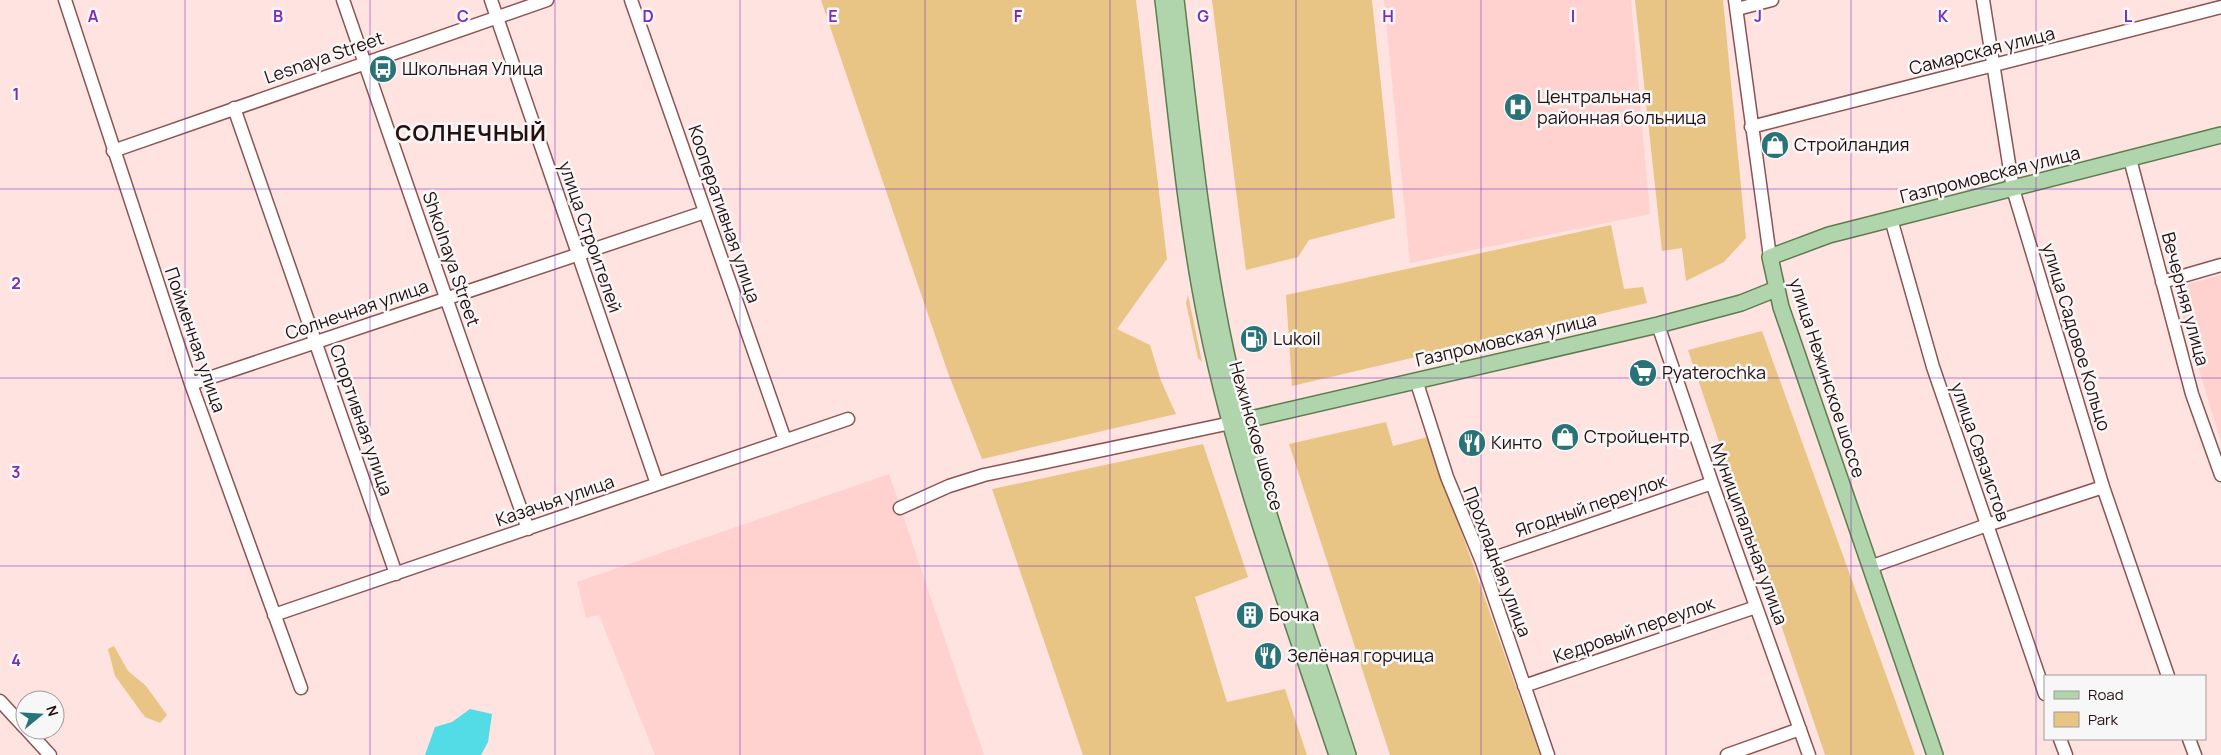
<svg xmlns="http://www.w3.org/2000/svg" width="2221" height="755" font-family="Manrope,sans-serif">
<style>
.built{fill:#ffd1cf}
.green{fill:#e8c585}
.water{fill:#53dce5}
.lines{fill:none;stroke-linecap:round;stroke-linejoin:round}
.minor-casing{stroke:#8c5352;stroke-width:15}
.major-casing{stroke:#5d7c50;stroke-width:18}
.minor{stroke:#fff;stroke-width:12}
.major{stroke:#b0d4ab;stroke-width:15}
.grid{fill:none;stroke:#7b2cbf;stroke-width:1;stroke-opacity:0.55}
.labels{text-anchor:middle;stroke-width:5;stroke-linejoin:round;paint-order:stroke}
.street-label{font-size:18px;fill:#260f0f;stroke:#f7f7f7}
.poi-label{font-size:18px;fill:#260f0f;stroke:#f7f7f7;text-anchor:start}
.district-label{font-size:22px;font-weight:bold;letter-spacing:1px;fill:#260f0f;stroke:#f7f7f7}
.grid-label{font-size:16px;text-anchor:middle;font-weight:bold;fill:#7b2cbf;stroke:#f7f7f7;stroke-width:5;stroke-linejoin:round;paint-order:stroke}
</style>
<rect width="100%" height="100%" fill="#fee3e1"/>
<!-- built -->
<path class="built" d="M1384,0H1631L1650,214L1410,263Z
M2221,275V442L2174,288Z
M889,474L984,755H655L599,615L586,618L577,582Z"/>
<!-- green -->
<path class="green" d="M821,0H1136L1167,259L1117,329L1150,345L1161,381L1176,414L982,459L948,373Z
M1212,0H1372L1395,218L1309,240L1298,257L1246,270Z
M1635,0H1723L1746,238L1724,262L1686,281L1682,248L1662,251Z
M1611,225L1624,289L1643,287L1647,303L1292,386L1286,295Z
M1188,295L1202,362L1198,358L1186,303Z
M1762,331L1915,755H1825L1688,350Z
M1386,422L1393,446L1428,437L1540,755H1390L1289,444Z
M1203,444L1248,577L1195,597L1227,702L1285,689L1307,755H1083L992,489Z
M114,646L128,671L146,686L167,715L160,723L145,717L115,676L108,649Z"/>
<!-- water -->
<path class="water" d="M470,709L492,714L488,742L481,755H425L435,727L452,722Z"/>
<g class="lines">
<defs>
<path id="minor" d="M65,0L191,384L301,688
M343,0C404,176 464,353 528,529
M491,0L657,484
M631,0L785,440
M1735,0L1770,257
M1983,0L2013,189L2103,487L2168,676
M1737,9L1772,0
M234,108L396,574
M1751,127L2221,7
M113,151L547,0
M2130,159L2192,394L2221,475
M1891,219L1933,367L2045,694
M2162,282L2221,265
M1658,325L1712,483L1809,755
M1416,380L1447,477L1482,562L1548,755
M191,384L705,212
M900,508L949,486L984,475L1231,423
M1482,562L1712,483
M1870,567L1987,525L2103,487
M274,615L848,419
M1524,686L1756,607
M0,701L25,728
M27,730L50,755
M2060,739L2066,755
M2189,739L2195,755
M1727,755L1800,729"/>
<path id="major" d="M1163,0C1176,108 1185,218 1207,325C1237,472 1290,613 1337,755
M1176,0C1190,117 1201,236 1226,352C1255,489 1305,622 1348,755
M1242,421L1658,325L1741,303L1776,289
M1935,755L1781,307L1770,257L1829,235L2221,135"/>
</defs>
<!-- minor casing -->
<use href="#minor" class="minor-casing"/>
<!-- major casing -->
<use href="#major" class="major-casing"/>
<!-- minor -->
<use href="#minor" class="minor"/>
<!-- major -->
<use href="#major" class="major"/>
</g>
<!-- grid -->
<path class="grid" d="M185,0V755M370,0V755M555,0V755M740,0V755M925,0V755M1110,0V755M1296,0V755M1481,0V755M1666,0V755M1851,0V755M2036,0V755M0,189H2221M0,378H2221M0,566H2221"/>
<!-- icons -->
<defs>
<symbol id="bus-disc" viewBox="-11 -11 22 22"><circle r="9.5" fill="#297378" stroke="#f7f7f7"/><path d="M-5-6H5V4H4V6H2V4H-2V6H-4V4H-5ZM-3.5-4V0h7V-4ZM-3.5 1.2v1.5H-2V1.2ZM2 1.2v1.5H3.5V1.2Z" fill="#fff"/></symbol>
<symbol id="hospital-disc" viewBox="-11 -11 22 22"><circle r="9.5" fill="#297378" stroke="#f7f7f7"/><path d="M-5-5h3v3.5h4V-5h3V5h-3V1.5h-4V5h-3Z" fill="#fff"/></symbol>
<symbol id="shop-disc" viewBox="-11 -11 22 22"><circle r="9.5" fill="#297378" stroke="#f7f7f7"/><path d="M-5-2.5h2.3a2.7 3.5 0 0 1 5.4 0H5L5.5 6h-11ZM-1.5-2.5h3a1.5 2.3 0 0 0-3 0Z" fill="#fff"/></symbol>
<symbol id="fuel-disc" viewBox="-11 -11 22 22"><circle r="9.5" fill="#297378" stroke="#f7f7f7"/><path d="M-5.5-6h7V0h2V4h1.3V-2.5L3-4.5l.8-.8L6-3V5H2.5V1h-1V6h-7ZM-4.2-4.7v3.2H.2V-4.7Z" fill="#fff"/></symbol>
<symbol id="supermarket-disc" viewBox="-11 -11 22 22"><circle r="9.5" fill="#297378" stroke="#f7f7f7"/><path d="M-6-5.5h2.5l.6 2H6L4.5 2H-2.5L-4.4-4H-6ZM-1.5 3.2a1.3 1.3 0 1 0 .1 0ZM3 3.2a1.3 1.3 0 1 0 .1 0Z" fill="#fff"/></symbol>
<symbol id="restaurant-disc" viewBox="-11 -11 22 22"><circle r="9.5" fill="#297378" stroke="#f7f7f7"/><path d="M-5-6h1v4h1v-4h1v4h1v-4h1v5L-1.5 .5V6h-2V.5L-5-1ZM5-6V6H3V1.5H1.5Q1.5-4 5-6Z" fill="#fff"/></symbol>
<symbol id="building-disc" viewBox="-11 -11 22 22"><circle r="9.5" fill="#297378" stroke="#f7f7f7"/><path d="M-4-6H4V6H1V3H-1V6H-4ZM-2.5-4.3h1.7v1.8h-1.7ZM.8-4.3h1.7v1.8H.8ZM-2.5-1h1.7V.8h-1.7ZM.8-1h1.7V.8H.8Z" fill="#fff"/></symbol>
</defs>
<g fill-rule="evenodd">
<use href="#bus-disc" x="367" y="53" width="32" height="32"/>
<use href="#hospital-disc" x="1502" y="91" width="32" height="32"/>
<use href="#shop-disc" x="1759" y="129" width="32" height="32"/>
<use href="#fuel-disc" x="1238" y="323" width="32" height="32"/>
<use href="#supermarket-disc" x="1627" y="357" width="32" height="32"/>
<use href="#shop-disc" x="1549" y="421" width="32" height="32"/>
<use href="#restaurant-disc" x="1456" y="427" width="32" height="32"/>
<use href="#building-disc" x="1234" y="599" width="32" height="32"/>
<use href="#restaurant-disc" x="1252" y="640" width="32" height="32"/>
</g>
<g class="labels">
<!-- street labels -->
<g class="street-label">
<text transform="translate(1982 51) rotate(-14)" y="6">Самарская улица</text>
<text transform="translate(324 58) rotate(-19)" y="6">Lesnaya Street</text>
<text transform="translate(1990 175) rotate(-14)" y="6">Газпромовская улица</text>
<text transform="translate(724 214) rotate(71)" y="6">Кооперативная улица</text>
<text transform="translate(590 237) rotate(71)" y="6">улица Строителей</text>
<text transform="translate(451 259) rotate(71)" y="6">Shkolnaya Street</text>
<text transform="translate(2185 299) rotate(75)" y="6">Вечерняя улица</text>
<text transform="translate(357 310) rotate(-19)" y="6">Солнечная улица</text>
<text transform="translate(2076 337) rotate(73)" y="6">улица Садовое Кольцо</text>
<text transform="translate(195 340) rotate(71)" y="6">Пойменная улица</text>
<text transform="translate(1506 340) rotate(-13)" y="6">Газпромовская улица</text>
<text transform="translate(1827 378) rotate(72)" y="6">улица Нежинское шоссе</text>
<text transform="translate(361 420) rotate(71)" y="6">Спортивная улица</text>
<text transform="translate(1256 436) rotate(74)" y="6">Нежинское шоссе</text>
<text transform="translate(1980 452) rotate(71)" y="6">улица Связистов</text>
<text transform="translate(555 501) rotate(-19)" y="6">Казачья улица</text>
<text transform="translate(1591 506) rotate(-19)" y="6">Ягодный переулок</text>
<text transform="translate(1749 534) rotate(70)" y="6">Муниципальная улица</text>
<text transform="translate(1497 562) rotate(69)" y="6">Прохладная улица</text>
<text transform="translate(1634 630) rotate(-19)" y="6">Кедровый переулок</text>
</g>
<!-- poi labels -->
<g class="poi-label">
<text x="402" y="75">Школьная Улица</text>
<text x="1537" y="103">Центральная<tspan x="1537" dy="21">районная больница</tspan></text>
<text x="1794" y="151">Стройландия</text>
<text x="1273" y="345">Lukoil</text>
<text x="1662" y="379">Pyaterochka</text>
<text x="1584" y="443">Стройцентр</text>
<text x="1491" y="449">Кинто</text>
<text x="1269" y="621">Бочка</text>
<text x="1287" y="662">Зелёная горчица</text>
</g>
<!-- district labels -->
<g class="district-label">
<text x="471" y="141">СОЛНЕЧНЫЙ</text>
</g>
</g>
<g class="grid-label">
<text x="93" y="22">A</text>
<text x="278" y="22">B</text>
<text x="463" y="22">C</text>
<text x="648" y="22">D</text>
<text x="833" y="22">E</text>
<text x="1018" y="22">F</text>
<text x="1203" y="22">G</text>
<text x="1388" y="22">H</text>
<text x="1573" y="22">I</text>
<text x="1758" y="22">J</text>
<text x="1943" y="22">K</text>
<text x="2128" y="22">L</text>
<text x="16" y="100">1</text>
<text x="16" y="289">2</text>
<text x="16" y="478">3</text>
<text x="16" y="666">4</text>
</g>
<!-- legend -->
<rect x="2044" y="675" width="162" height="65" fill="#f7f7f7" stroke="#a39a9a"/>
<rect x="2054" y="691" width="25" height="8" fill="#b0d4ab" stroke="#a39a9a"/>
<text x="2088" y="700" font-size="15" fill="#260f0f">Road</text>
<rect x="2054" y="712" width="25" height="15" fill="#e8c585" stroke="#a39a9a"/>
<text x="2088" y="725" font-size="15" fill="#260f0f">Park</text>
<!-- north arrow -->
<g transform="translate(40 715) rotate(72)"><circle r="24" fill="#f7f7f7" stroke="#a39a9a"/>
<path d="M0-4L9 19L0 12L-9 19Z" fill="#297378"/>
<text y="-8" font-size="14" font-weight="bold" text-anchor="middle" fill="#260f0f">N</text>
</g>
</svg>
